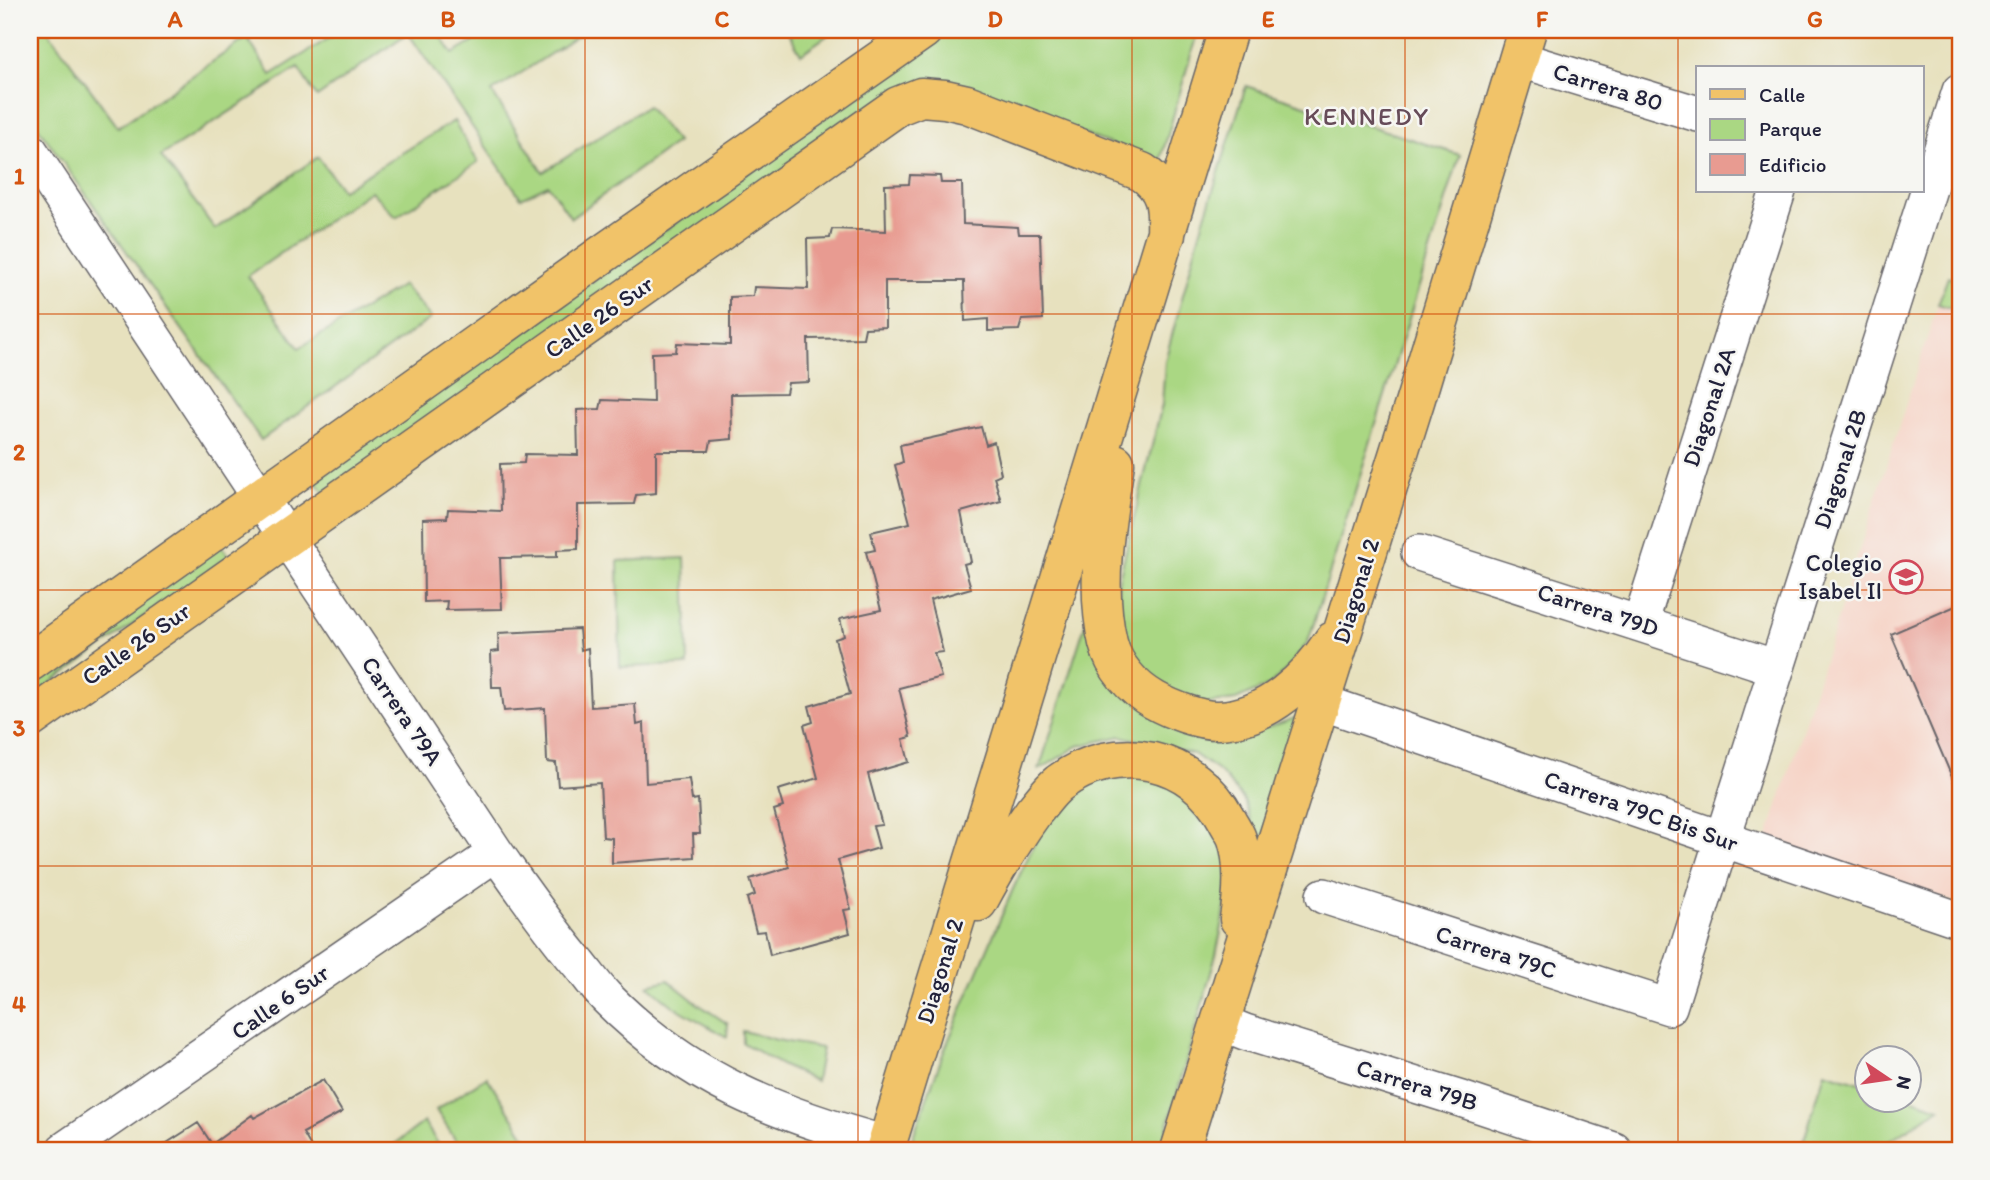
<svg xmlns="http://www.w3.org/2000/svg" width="1990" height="1180" font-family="Itim,sans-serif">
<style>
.built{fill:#f6d2c4}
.green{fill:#aad783;stroke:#667c5f;stroke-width:2}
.building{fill:#e89b91}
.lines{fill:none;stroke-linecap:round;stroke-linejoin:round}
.minor-casing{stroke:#676569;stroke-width:38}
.major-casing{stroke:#676569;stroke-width:41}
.minor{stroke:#fff;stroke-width:35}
.major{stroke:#f1c369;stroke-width:38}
.grid{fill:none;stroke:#d45411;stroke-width:2;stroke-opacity:0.55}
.labels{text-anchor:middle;stroke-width:5;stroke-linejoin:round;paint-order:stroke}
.street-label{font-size:24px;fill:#22223b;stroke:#f6f6f2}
.poi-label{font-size:24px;fill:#22223b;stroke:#f6f6f2;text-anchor:end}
.neighbourhood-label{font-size:26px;letter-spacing:2px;fill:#674c59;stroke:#f6f6f2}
.neatline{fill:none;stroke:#d45411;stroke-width:2.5}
.grid-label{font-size:23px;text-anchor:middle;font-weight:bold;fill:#d45411}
</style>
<rect width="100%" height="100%" fill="#f6f6f2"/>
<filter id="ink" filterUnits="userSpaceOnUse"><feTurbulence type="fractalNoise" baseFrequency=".0143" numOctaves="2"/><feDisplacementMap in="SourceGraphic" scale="14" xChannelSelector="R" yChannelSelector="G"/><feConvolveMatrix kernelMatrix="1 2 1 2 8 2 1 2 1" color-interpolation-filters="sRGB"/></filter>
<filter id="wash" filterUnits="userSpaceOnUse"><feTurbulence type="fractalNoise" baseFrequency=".00686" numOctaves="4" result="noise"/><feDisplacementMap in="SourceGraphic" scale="28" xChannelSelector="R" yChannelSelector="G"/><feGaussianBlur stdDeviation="1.57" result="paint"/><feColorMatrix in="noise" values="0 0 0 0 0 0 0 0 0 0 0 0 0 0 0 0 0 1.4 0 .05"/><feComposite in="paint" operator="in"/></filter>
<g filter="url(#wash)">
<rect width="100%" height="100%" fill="#e7e1be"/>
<!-- built -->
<path class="built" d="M1938,304L1960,311V904L1766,843Z"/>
<!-- green -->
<path class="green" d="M30,30H47L118,127L247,38L271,75L342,30H437L453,54L494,30H587L492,92L543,172L647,106L677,142L571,218L548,185L521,198L408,33L317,97L298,68L161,156L215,229L318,157L342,190L454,121L478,162L396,217L371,191L248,276L299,348L403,285L431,318L261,440L30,116Z
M787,30H835L801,54Z
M948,30H1198L1160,162L948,85L325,494L313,479Z
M1246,86L1460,155L1308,642L1288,668L1270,685L1236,700L1203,704L1166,691L1135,664L1122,632L1118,583L1162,405L1165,361L1200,232Z
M1948,277L1960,281V311L1938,304Z
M219,543L229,556L30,698V678Z
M685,558L688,665L620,667L618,561Z
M1089,612L1093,643L1240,734L1275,725L1304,715L1260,849L1244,800L1221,773L1194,754L1121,736L1078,746L1039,770Z
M1143,777L1173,786L1201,807L1231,864L1223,922L1216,955L1161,1150H908L944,1051L1013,889L1047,817L1086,780Z
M668,980L698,1004L728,1024L727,1037L673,1006L648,985Z
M743,1031L777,1040L822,1048L816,1081L783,1066L743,1043Z
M1825,1072L1867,1085L1868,1100L1910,1098L1940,1108L1874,1150H1801Z
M487,1077L534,1150H462L436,1110Z
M424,1122L442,1150H387Z"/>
<g id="blocks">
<!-- building -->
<path class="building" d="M910,175L940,176L941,183H962L963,224L1018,227L1019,234H1040L1043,319L1022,320L1019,330L988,331V319L965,321L964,281H885V327L865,328L863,338L808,339L809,382L788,383L786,393L731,394L732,439L711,441L709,451H656V493L636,495L634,504L578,505V549L557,550V557L500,558L502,609L446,610L447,601L424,602L423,519L447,518L448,509L501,511L500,464L524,463L525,454L578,455L577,410L600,409L602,400L653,402L652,353L676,352L677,343L730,345V297L753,296L754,287L808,289L807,239L830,238L832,229L886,231L885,185L909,184Z
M981,427L986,445L994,442L1001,474L994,477L1001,501L961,512L971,562L964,564L971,588L930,600L943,652L934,653L941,677L899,688L911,737L903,739L909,762L868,774L882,825L873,826L879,848L838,860L851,909L844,910L850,933L770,955L765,931L756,932L747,898L755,895L750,879L789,867L774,810L783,807L778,790L818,778L804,725L813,722L809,706L850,694L835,639L844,636L840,619L881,610L866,552L875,550L871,532L910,523L895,465L903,462L900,445Z
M1960,604V796L1891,634Z
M579,629L581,650L588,648L591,707L635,704L637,725L644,723L646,783L689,779L692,800L698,799L700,834H693L694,857L612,863V838L603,837L600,783L558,786L556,763L547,762L545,708L504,711L501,687H492L491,652L499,651L498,633Z
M323,1080L342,1112L303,1133L313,1150H156L198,1123L212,1144L252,1115L254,1118Z"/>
</g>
</g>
<g filter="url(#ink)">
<use href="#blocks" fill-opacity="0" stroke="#676569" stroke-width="2"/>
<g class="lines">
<defs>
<path id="minor" d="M1518,59L1698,114
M30,151L496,853C523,891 549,929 579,964C588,975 596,987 606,997C688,1080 777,1114 887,1144
M1419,553L1777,668
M1640,624L1778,191
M1321,702L1960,920
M1324,896L1669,1007L1960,91
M1220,1022L1245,1032L1461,1099L1614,1150
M64,1150L496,853"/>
<path id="major" d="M1115,463C1106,522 1094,585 1108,643C1114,667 1133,688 1154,700C1170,709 1200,721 1219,720C1268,718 1308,679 1333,641
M30,662L600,256L923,30
M30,719L898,106L921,97L945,99L967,104L1142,172C1167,189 1167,207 1166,235
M978,902C995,870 1013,840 1034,811C1042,802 1049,791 1059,783C1116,740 1194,757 1227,820C1230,826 1235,833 1237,839C1245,865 1243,893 1239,919
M885,1150L1228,30
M1180,1150L1416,398L1527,30"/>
</defs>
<!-- minor casing -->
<use href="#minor" class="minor-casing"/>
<!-- major casing -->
<use href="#major" class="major-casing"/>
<!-- minor -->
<use href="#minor" class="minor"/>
<!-- major -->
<use href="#major" class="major"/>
</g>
</g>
<!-- grid -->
<path class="grid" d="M312,30V1150M585,30V1150M858,30V1150M1132,30V1150M1405,30V1150M1678,30V1150M30,314H1960M30,590H1960M30,866H1960"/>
<!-- icons -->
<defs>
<symbol id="school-ring" viewBox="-11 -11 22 22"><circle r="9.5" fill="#f6f6f2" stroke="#d1495b" stroke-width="1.5"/><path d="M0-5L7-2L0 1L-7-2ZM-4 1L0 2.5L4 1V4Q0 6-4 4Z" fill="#d1495b"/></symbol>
</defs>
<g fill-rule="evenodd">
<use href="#school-ring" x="1887" y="558" width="38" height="38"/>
</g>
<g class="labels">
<!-- street labels -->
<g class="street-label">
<text transform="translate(1608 87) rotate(17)" y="8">Carrera 80</text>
<text transform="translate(599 317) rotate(-35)" y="8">Calle 26 Sur</text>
<text transform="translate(1709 407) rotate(-72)" y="8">Diagonal 2A</text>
<text transform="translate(1840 469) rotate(-72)" y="8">Diagonal 2B</text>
<text transform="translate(1356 591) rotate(-73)" y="8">Diagonal 2</text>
<text transform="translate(1598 610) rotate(18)" y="8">Carrera 79D</text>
<text transform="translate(136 644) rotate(-35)" y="8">Calle 26 Sur</text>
<text transform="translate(402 711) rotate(56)" y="8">Carrera 79A</text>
<text transform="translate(1641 811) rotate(19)" y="8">Carrera 79C Bis Sur</text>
<text transform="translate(1496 952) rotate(18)" y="8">Carrera 79C</text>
<text transform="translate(940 971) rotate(-73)" y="8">Diagonal 2</text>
<text transform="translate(280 1002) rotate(-35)" y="8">Calle 6 Sur</text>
<text transform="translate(1417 1085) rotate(17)" y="8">Carrera 79B</text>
</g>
<!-- poi labels -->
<g class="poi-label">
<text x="1882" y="571">Colegio<tspan x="1882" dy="28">Isabel II</tspan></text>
</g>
<!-- neighbourhood labels -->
<g class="neighbourhood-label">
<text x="1367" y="125">KENNEDY</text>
</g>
</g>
<!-- margin -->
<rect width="1990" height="1180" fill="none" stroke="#f6f6f2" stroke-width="77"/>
<!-- legend -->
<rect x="1696" y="66" width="228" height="126" fill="#f6f6f2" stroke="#a1a1a9" stroke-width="2"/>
<rect x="1710" y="89" width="35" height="10" fill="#f1c369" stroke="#a1a1a9" stroke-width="2"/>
<text x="1759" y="102" font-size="21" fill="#22223b">Calle</text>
<rect x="1710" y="119" width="35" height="21" fill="#aad783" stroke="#a1a1a9" stroke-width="2"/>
<text x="1759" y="136" font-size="21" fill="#22223b">Parque</text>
<rect x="1710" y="154" width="35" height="21" fill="#e89b91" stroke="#a1a1a9" stroke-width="2"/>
<text x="1759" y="172" font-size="21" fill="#22223b">Edificio</text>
<!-- north arrow -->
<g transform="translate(1888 1079) rotate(103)"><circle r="33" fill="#f6f6f2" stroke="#a1a1a9" stroke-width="2"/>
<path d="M0-5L12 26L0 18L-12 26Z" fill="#d1495b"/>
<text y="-10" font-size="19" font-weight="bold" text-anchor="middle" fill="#22223b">N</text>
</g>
<rect x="38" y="38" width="1914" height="1104" class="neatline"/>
<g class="grid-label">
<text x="175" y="27">A</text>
<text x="448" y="27">B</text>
<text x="722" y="27">C</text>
<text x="995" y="27">D</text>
<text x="1268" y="27">E</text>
<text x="1542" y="27">F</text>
<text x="1815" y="27">G</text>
<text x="19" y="184">1</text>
<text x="19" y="460">2</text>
<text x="19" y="736">3</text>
<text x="19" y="1012">4</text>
</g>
</svg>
